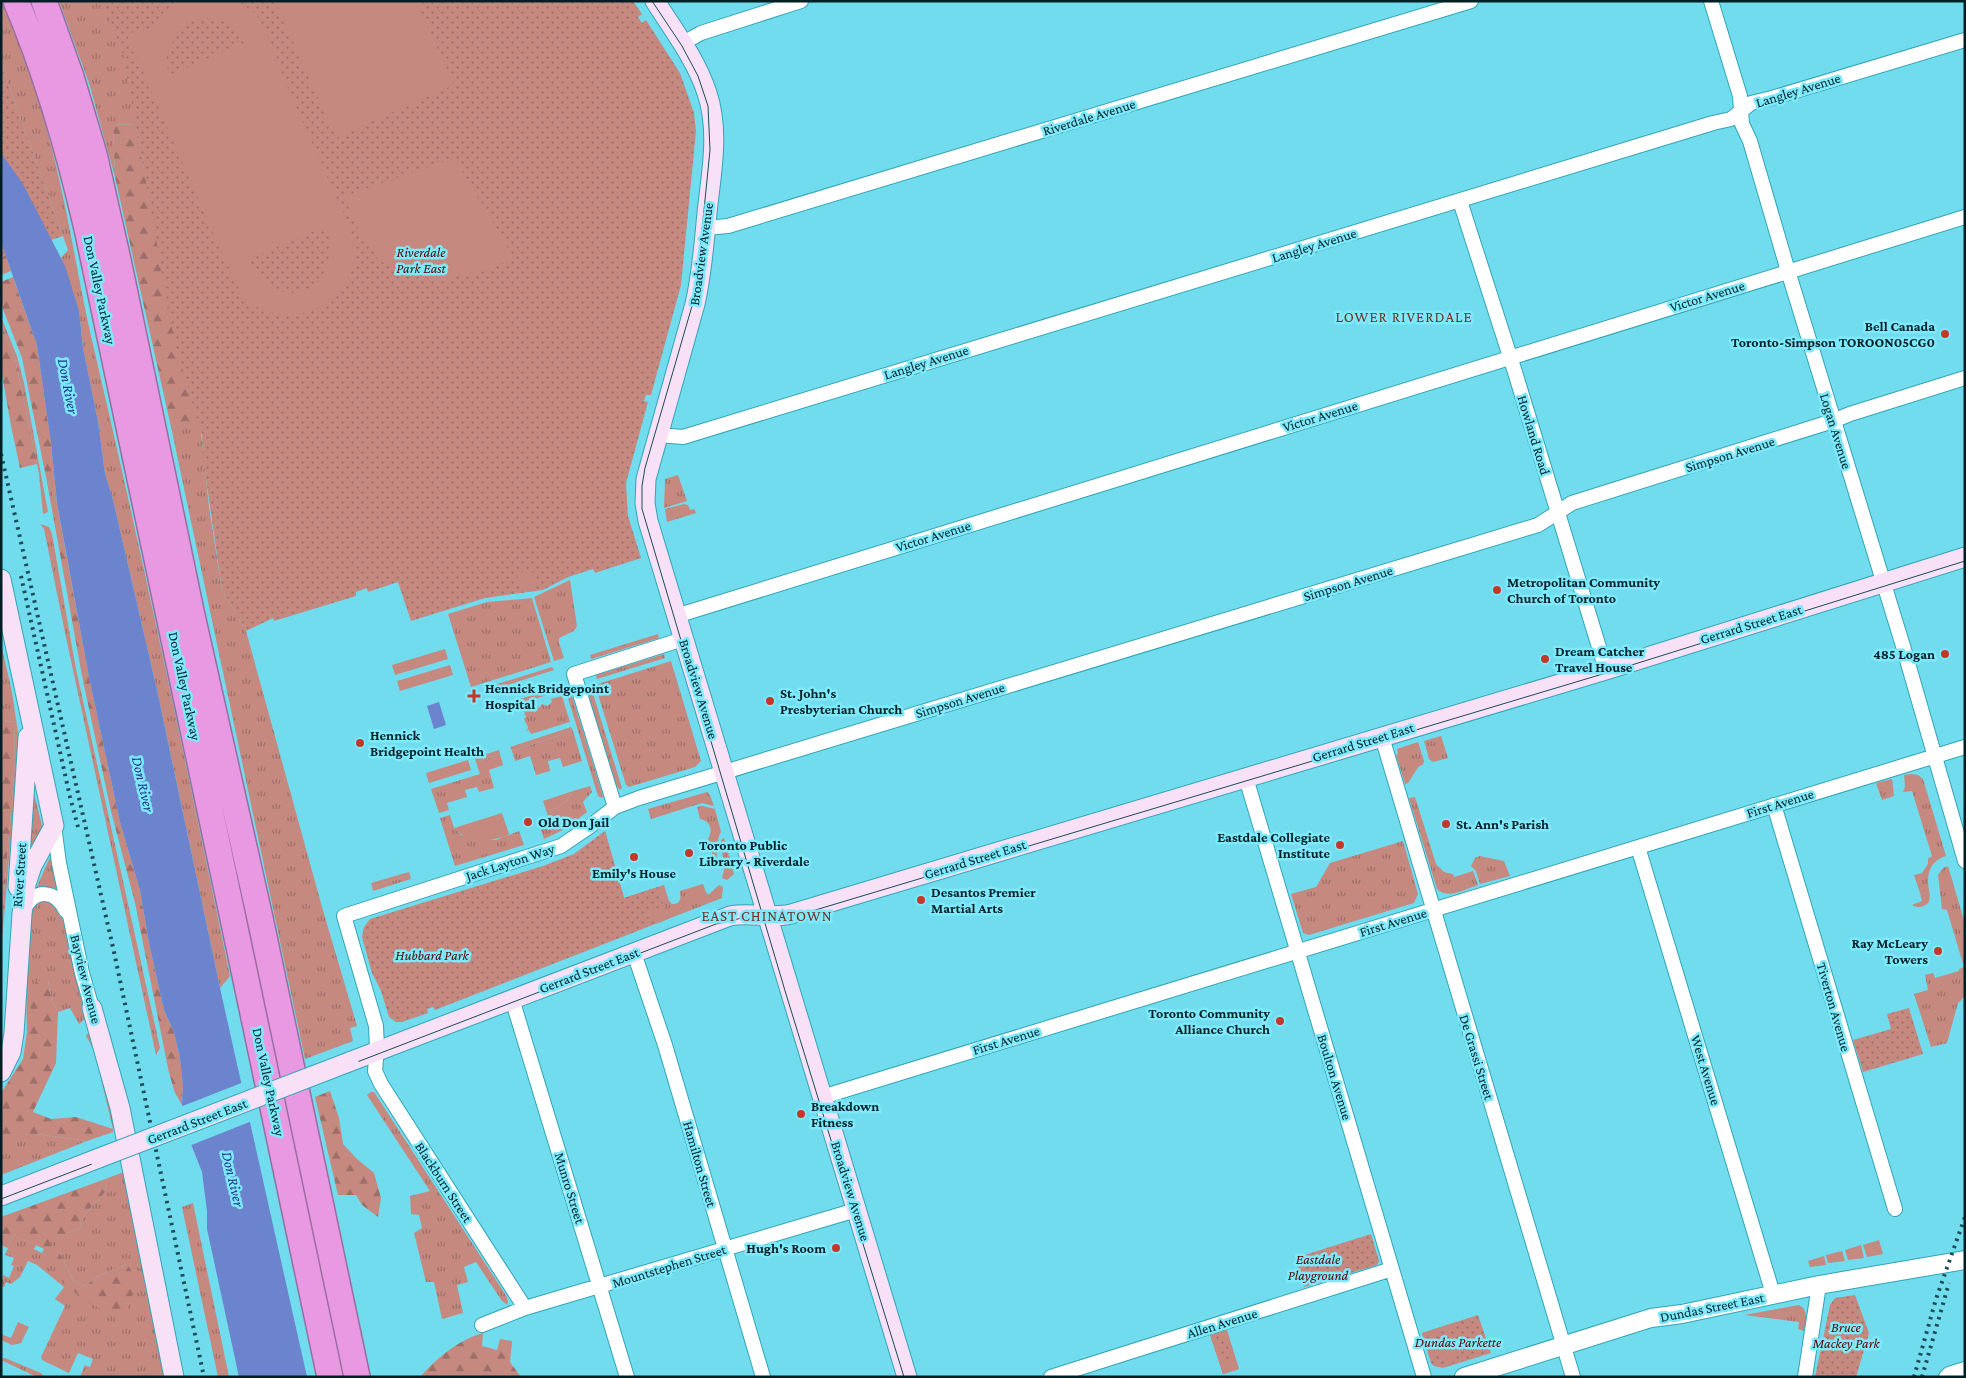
<svg xmlns="http://www.w3.org/2000/svg" width="1966" height="1378" font-family="'Crimson Pro',serif">
<style>
.grass{fill:url(#grass-tufts)}
.forest{fill:url(#forest-firs)}
.park{fill:url(#park-dots)}
.garden{fill:#c58980;fill-rule:evenodd}
.water{fill:#6c83cd}
.pier{fill:#71dcee}
.lines{fill:none;stroke-linecap:round;stroke-linejoin:round}
.minor-casing{stroke:#32a5b6;stroke-width:16}
.tertiary-casing{stroke:#32a5b6;stroke-width:20}
.secondary-casing{stroke:#32a5b6;stroke-width:21}
.motorway-casing{stroke:#976e9f;stroke-width:28}
.minor{stroke:#fff;stroke-width:14}
.tertiary{stroke:#fff;stroke-width:18}
.secondary{stroke:#f8e0f6;stroke-width:19}
.motorway{stroke:#e899e1;stroke-width:25}
.tram{stroke:#1b4c55;stroke-width:1}
.rail{stroke:#1b4c55;stroke-width:4;stroke-dasharray:2.5 5;stroke-linecap:butt}
.secondary-bridge-casing{stroke:#32a5b6;stroke-width:21;stroke-linecap:butt}
.secondary-bridge{stroke:#f8e0f6;stroke-width:19}
.poi-dot{fill:#c43829;stroke:#7ee9fb;stroke-width:2}
.labels{text-anchor:middle;stroke-width:5;stroke-linejoin:round;paint-order:stroke}
.street-label{font-size:14px;fill:#001f25;stroke:#7ee9fb}
.park-label{font-size:14px;font-style:italic;fill:#590301;stroke:#7ee9fb}
.poi-label{font-size:14px;font-weight:bold;fill:#001f25;stroke:#7ee9fb;text-anchor:start}
.neighbourhood-label{font-size:15px;letter-spacing:1px;fill:#773128;stroke:#7ee9fb}
.water-label{font-size:15px;font-style:italic;fill:#213087;stroke:#7ee9fb}
</style>
<defs>
<pattern id="grass-tufts" width="24" height="20" patternUnits="userSpaceOnUse" patternTransform="scale(1.25)"><rect width="24" height="20" fill="#c58980"/><path d="M3 7l-1-3M5 7V3M7 7l1-3M15 17l-1-3M17 17v-4M19 17l1-3" fill="none" stroke="#9e6f69"/></pattern>
<pattern id="forest-firs" width="22" height="20" patternUnits="userSpaceOnUse" patternTransform="scale(1.25)"><rect width="22" height="20" fill="#c58980"/><path d="M5 1l3.5 6h-7zM16 11l3.5 6h-7z" fill="#9e6f69"/></pattern>
<pattern id="park-dots" width="8" height="8" patternUnits="userSpaceOnUse" patternTransform="scale(1.25)"><rect width="8" height="8" fill="#c58980"/><path d="M2 2h.1M6 6h.1" fill="none" stroke="#9e6f69" stroke-width="1.8" stroke-linecap="round"/></pattern>
</defs>
<rect width="100%" height="100%" fill="#71dcee"/>
<!-- grass -->
<path class="grass" d="M1,1C22,49 39,99 52,149C68,211 77,274 91,336C141,549 186,763 230,976L220,988L157,690L113,500L105,474L98,422L83,348L79,311L61,258L68,250L1,64Z
M59,1H180L193,186L135,125L113,124L115,177L89,83Z
M1,317L17,356L24,383L48,512L43,514L39,474L15,358L1,324Z
M200,423L209,507L222,590L246,631L322,907L357,1026L350,1028L353,1041L305,1059L171,427Z
M678,475L687,501L664,508L665,479Z
M46,477L57,503L65,548L58,543Z
M684,504L688,505L690,510L694,509L696,513L667,522L665,509Z
M40,524L49,527L52,534L76,669L160,1048L156,1055L65,633L44,529Z
M570,580L577,626L574,631L559,638V643L564,658L554,661L534,597Z
M532,598L551,662L471,687L448,614L487,602Z
M658,634L659,638L591,659L590,655Z
M1,644L12,692L18,733L13,813L1,952V929L15,764L14,721L3,722L1,732Z
M664,654L665,658L597,679L596,675Z
M671,661L701,761L695,767L629,787L626,785L595,685Z
M591,687L622,788L620,790L616,785L587,691V689Z
M571,693L603,796L602,798L598,796L567,695Z
M562,696L570,722L531,734L529,730L527,731L528,727L524,719L526,717L524,711H532L534,708L536,712V707L539,708L542,704L547,706L552,702L551,699Z
M573,731L582,761L563,767L560,758L548,761L550,771L536,775L530,756L515,761L512,751Z
M1441,736L1448,758L1433,762L1429,759L1424,741Z
M1418,742L1424,761L1423,765L1419,766L1408,783L1405,784L1396,755L1398,754L1397,749Z
M500,754L503,765L489,770L494,788L479,792L477,787L465,790L467,797L447,803L449,810L439,813L431,789L480,774L476,762Z
M1911,774L1918,775L1923,779L1946,856C1927,862 1926,878 1930,895L1920,893L1914,875L1922,873L1928,864V859L1932,856L1912,791L1903,792L1905,786L1904,775Z
M1892,779L1894,796L1882,800L1876,783Z
M31,781L44,834L27,867Z
M590,786L592,792L583,802L587,812L565,829L544,839L539,824L550,821L547,813C559,807 567,803 573,791Z
M707,792L710,795L714,806L702,803L651,819L648,809Z
M1415,797L1436,864L1444,872L1453,874L1454,877L1473,871L1478,885C1465,889 1448,900 1437,889L1409,798Z
M702,806L715,809L721,832C715,842 718,854 716,866H713L712,863L714,862L708,839C713,831 711,821 700,819L697,807Z
M450,815L454,828L461,835L496,840L519,831L524,845L455,866L440,818Z
M605,831L624,898L664,885L669,901L672,904C681,904 681,899 680,891L703,884C708,897 706,896 722,896V898L668,919L666,912L565,891Z
M724,838L734,874C724,862 721,856 721,840Z
M1403,841L1418,894L1414,903L1309,935L1303,933L1291,894L1316,887L1330,863Z
M1480,856L1504,861L1510,876L1480,884L1476,871L1471,866L1475,858Z
M50,857L57,889L46,887L36,889Z
M1948,866L1965,924V996L1958,1003L1947,1043L1931,1047L1914,994L1928,990L1925,975L1933,973L1935,978L1959,971V969L1964,967L1947,910L1942,909L1938,875L1943,868Z
M410,875L411,879L373,891L372,887Z
M44,900L53,902L61,914L90,1014L79,1024L70,1008L58,1012L52,1001L48,981L27,1036L26,984L32,908Z
M95,1032L120,1122L113,1129L94,1050L86,1036L87,1034Z
M371,1092H374L507,1297L508,1305L502,1301L476,1262L464,1267L468,1282L457,1285L463,1313L442,1319L434,1282H426L414,1233L422,1228L419,1215L411,1214L410,1196L430,1191L367,1095Z
M1,1134H36L87,1141L1,1175Z
M129,1170L170,1377H80L85,1365L90,1367L93,1359L78,1353L69,1373L42,1360L41,1357L65,1306L55,1299L64,1287L37,1265L28,1261L20,1277L11,1284L6,1282L4,1287L1,1286L3,1275L9,1278L14,1266L11,1265L14,1258L5,1255L13,1235L36,1245L34,1249L50,1257L74,1292L114,1315L127,1264L98,1276L85,1286L73,1280L62,1257L49,1242L80,1228L84,1215L105,1192L108,1178Z
M193,1203L229,1377H218L182,1207Z
M1799,1305C1809,1311 1806,1320 1804,1331L1798,1329L1799,1322L1744,1315Z
M18,1322L29,1327L21,1343L12,1345L1,1340V1334L11,1338Z
M5,1358L41,1373L44,1377H37L1,1360V1359Z"/>
<!-- forest -->
<path class="forest" d="M113,124L136,125L144,170L213,423L171,427L115,177Z
M1,242L11,271L1,275Z
M13,277L37,345L51,443L57,503L46,477L22,358L1,304V282Z
M1,324L15,358L37,464L20,468L11,426L1,369Z
M58,543L65,548L89,677L120,822L140,890L149,943L164,1010L174,1032L180,1058L183,1086L182,1105L175,1093L169,1073L135,903L111,811L82,676Z
M14,721L15,764L1,929V732L2,722Z
M43,980L48,981L52,1001L58,1012L56,1063L33,1112L51,1119L76,1117L113,1129V1132L87,1141L36,1134H1V1093L23,1059L33,992L36,981Z
M330,1091L339,1118L343,1144L357,1159L374,1173L381,1198L378,1217L362,1205L356,1195H338L315,1097Z
M108,1178L105,1192L84,1215L80,1228L50,1242L62,1257L73,1280L85,1286L98,1276L127,1264L136,1278L141,1290L128,1298L127,1309L114,1315C100,1308 83,1301 72,1290C60,1279 58,1261 42,1253L44,1249L13,1235L8,1248L1,1245V1217Z
M483,1333L482,1346L497,1350L500,1339L512,1341L510,1362L521,1377H420C437,1358 458,1340 483,1333Z"/>
<!-- park -->
<path class="park" d="M103,1H633L642,14L638,17L642,23L646,20L680,73L694,113L696,131L681,285L651,395H646L644,401L648,402L626,483L628,516L641,558L595,573L593,569L568,577L543,590L485,598L411,621L398,582L368,592L367,588L356,592V596L274,621L273,618L246,631L222,590L203,458L202,435L175,344L123,54Z
M1,64L63,236L1,257Z
M605,831L624,898L658,887L668,919L435,1010L433,1007L427,1009L428,1013L402,1022H396L389,1017L381,991L372,973L362,937L364,927L370,919L543,866L574,854Z
M1909,1008L1923,1054L1863,1072L1853,1040L1891,1029L1887,1014Z
M1371,1234L1379,1261L1377,1265L1304,1287L1295,1258Z
M1855,1295L1869,1333L1856,1377H1815L1830,1305L1835,1298Z
M1478,1315L1491,1353L1443,1368L1434,1366L1431,1363L1422,1333Z
M1226,1329L1239,1369L1223,1374L1210,1334Z"/>
<!-- garden -->
<path class="garden" d="M180,1H237L252,11L258,18L263,25L292,98L350,228C373,295 295,341 243,298L216,240L127,35L142,28L147,37C155,22 165,9 180,1ZM207,18C227,21 234,25 246,42L169,75L166,59L177,32L190,21ZM326,226C349,289 273,322 249,259Z
M274,1H416L454,85L336,138Z
M454,158L514,258L481,272L444,279L406,276L379,260L359,231L344,196Z
M517 581a10 10 0 1 1 20 0a10 10 0 1 1-20 0Z
M445,649L448,659L395,675L392,665Z
M450,665L453,675L400,691L397,681Z
M552,667L554,670L492,690L491,686Z
M559,687L560,691L498,710L497,706Z
M571,727L573,731L512,751L510,747Z
M499,750L500,754L476,762L475,758Z
M468,760L471,770L429,783L426,773Z
M573,791C567,803 559,807 547,813L543,801Z
M502,813L509,834C500,842 470,840 461,834C458,833 456,830 454,828Z
M722,859L734,874L727,880L722,878L724,870Z
M409,872L410,875L372,887L371,883Z
M719,885L723,887L722,896H707Z
M1920,893L1930,895L1929,902C1924,907 1918,909 1912,905L1922,901Z
M651,908H658L666,912L668,919L659,923L655,916L642,918L646,910Z
M1879,1240L1883,1254L1867,1257L1863,1245Z
M1861,1245L1864,1258L1848,1260L1845,1250Z
M1842,1251L1845,1261L1828,1263L1826,1255Z
M1824,1256L1826,1265L1810,1267L1808,1261Z
M1456,1322L1457,1327L1427,1336L1429,1348L1426,1349L1422,1333Z
M1227,1330L1239,1369L1223,1374L1210,1335L1215,1334L1221,1358L1226,1363L1231,1362V1357L1225,1337L1219,1338L1217,1333Z
M1448,1343H1453L1456,1352L1452,1365L1449,1366L1445,1353L1429,1356L1428,1353Z"/>
<!-- water -->
<path class="water" d="M1,153L23,184L65,266L79,311L83,348L98,422L105,474L113,500L157,690L220,988L307,1377H239L207,1229V1211L202,1172L191,1144L182,1105L183,1086L180,1058L174,1032L164,1010L149,943L140,890L120,822L89,677L57,503L51,443L37,345L1,242Z
M439,702L446,725L434,729L427,706Z"/>
<!-- pier -->
<path class="pier" d="M244,1082L252,1121L189,1146L180,1107Z"/>
<g class="lines">
<defs>
<path id="minor" d="M1711,1L1740,96L1742,124L1750,141L1788,271L1903,646L1965,861
M683,43L701,33L801,1
M1460,201L1514,369L1606,670
M705,228L728,226L1471,1
M658,435L683,437L1713,123L1731,119L1751,103L1772,98L1965,40
M676,616L1965,217
M1382,737L1573,1377
M1246,778L1424,1377
M1774,805L1895,1209
M615,807L574,674L683,639
M54,826L59,863L82,973L92,1008
M1638,847L1773,1294
M23,911C34,888 55,889 66,911
M634,953L665,1045L763,1377
M512,999L627,1377
M822,1097L1965,747
M525,1308L381,1084L375,1071L377,1048L376,1026L344,916L561,846L589,827L615,807L639,798L1538,525L1572,503L1833,421L1850,414L1965,378
M482,1325L525,1308L856,1210
M1051,1377L1392,1269
M1805,1377L1819,1285
M1946,1377L1949,1374L1965,1369"/>
<path id="tertiary" d="M1464,1377L1651,1318L1682,1314L1819,1285L1965,1260"/>
<path id="secondary" d="M655,1C674,31 696,59 707,93C720,132 711,174 707,213C704,244 702,274 695,304L646,479L645,503L648,521L907,1377
M1,579L54,826L32,866L26,884L22,914L14,1033L11,1052L1,1072
M18,887L28,737
M92,1008L120,1108L174,1377
M349,1062L730,916C751,912 771,919 791,914L1606,670L1965,557
M1,1196L99,1158"/>
<path id="motorway" d="M16,1C48,76 70,154 88,233L330,1377
M44,1L71,77L94,154L118,260L191,611L260,918L357,1377"/>
</defs>
<!-- minor casing -->
<use href="#minor" class="minor-casing"/>
<!-- tertiary casing -->
<use href="#tertiary" class="tertiary-casing"/>
<!-- secondary casing -->
<use href="#secondary" class="secondary-casing"/>
<!-- motorway casing -->
<use href="#motorway" class="motorway-casing"/>
<!-- minor -->
<use href="#minor" class="minor"/>
<!-- tertiary -->
<use href="#tertiary" class="tertiary"/>
<!-- secondary -->
<use href="#secondary" class="secondary"/>
<!-- motorway -->
<use href="#motorway" class="motorway"/>
<!-- tram -->
<path class="tram" d="M652,1L682,46L698,76L708,106L710,150L697,280L692,306L645,468L642,486V509L786,994L904,1377
M1,1199L716,924L746,917L778,920L792,917L1606,673L1965,561"/>
<!-- rail -->
<path class="rail" d="M1,454L114,952L204,1377
M21,576L70,797L78,827
M1914,1377L1936,1299L1965,1217
M1922,1377L1949,1283"/>
<defs>
<path id="secondary-bridge" d="M99,1158L349,1062"/>
</defs>
<!-- secondary-bridge casing -->
<use href="#secondary-bridge" class="secondary-bridge-casing"/>
<!-- secondary-bridge -->
<use href="#secondary-bridge" class="secondary-bridge"/>
</g>
<!-- markers -->
<g class="poi-dot">
<circle cx="1945" cy="334" r="5"/>
<circle cx="1497" cy="590" r="5"/>
<circle cx="1945" cy="654" r="5"/>
<circle cx="1545" cy="659" r="5"/>
<path d="M471.5 688.5h5v5h5v5h-5v5h-5v-5h-5v-5h5z"/>
<circle cx="770" cy="701" r="5"/>
<circle cx="360" cy="743" r="5"/>
<circle cx="528" cy="822" r="5"/>
<circle cx="1446" cy="824" r="5"/>
<circle cx="1340" cy="845" r="5"/>
<circle cx="689" cy="853" r="5"/>
<circle cx="634" cy="857" r="5"/>
<circle cx="921" cy="900" r="5"/>
<circle cx="1938" cy="951" r="5"/>
<circle cx="1280" cy="1021" r="5"/>
<circle cx="801" cy="1114" r="5"/>
<circle cx="836" cy="1248" r="5"/>
</g>
<g class="labels">
<!-- street labels -->
<g class="street-label">
<text transform="translate(1798 90) rotate(-17)" y="5">Langley Avenue</text>
<text transform="translate(1089 117) rotate(-17)" y="5">Riverdale Avenue</text>
<text transform="translate(1314 245) rotate(-17)" y="5">Langley Avenue</text>
<text transform="translate(701 254) rotate(-82)" y="5">Broadview Avenue</text>
<text transform="translate(100 290) rotate(78)" y="5">Don Valley Parkway</text>
<text transform="translate(1707 296) rotate(-17)" y="5">Victor Avenue</text>
<text transform="translate(926 362) rotate(-17)" y="5">Langley Avenue</text>
<text transform="translate(1320 416) rotate(-17)" y="5">Victor Avenue</text>
<text transform="translate(1836 431) rotate(73)" y="5">Logan Avenue</text>
<text transform="translate(1534 435) rotate(73)" y="5">Howland Road</text>
<text transform="translate(1730 454) rotate(-17)" y="5">Simpson Avenue</text>
<text transform="translate(933 536) rotate(-17)" y="5">Victor Avenue</text>
<text transform="translate(1348 583) rotate(-17)" y="5">Simpson Avenue</text>
<text transform="translate(1751 624) rotate(-17)" y="5">Gerrard Street East</text>
<text transform="translate(185 686) rotate(78)" y="5">Don Valley Parkway</text>
<text transform="translate(699 689) rotate(73)" y="5">Broadview Avenue</text>
<text transform="translate(960 700) rotate(-17)" y="5">Simpson Avenue</text>
<text transform="translate(1363 742) rotate(-17)" y="5">Gerrard Street East</text>
<text transform="translate(1780 803) rotate(-17)" y="5">First Avenue</text>
<text transform="translate(975 859) rotate(-17)" y="5">Gerrard Street East</text>
<text transform="translate(510 862) rotate(-18)" y="5">Jack Layton Way</text>
<text transform="translate(19 875) rotate(-86)" y="5">River Street</text>
<text transform="translate(1393 922) rotate(-17)" y="5">First Avenue</text>
<text transform="translate(589 970) rotate(-21)" y="5">Gerrard Street East</text>
<text transform="translate(86 979) rotate(76)" y="5">Bayview Avenue</text>
<text transform="translate(1834 1007) rotate(74)" y="5">Tiverton Avenue</text>
<text transform="translate(1006 1040) rotate(-17)" y="5">First Avenue</text>
<text transform="translate(1477 1057) rotate(73)" y="5">De Grassi Street</text>
<text transform="translate(1706 1070) rotate(73)" y="5">West Avenue</text>
<text transform="translate(1335 1077) rotate(73)" y="5">Boulton Avenue</text>
<text transform="translate(269 1082) rotate(78)" y="5">Don Valley Parkway</text>
<text transform="translate(197 1121) rotate(-21)" y="5">Gerrard Street East</text>
<text transform="translate(700 1164) rotate(74)" y="5">Hamilton Street</text>
<text transform="translate(444 1182) rotate(57)" y="5">Blackburn Street</text>
<text transform="translate(570 1188) rotate(73)" y="5">Munro Street</text>
<text transform="translate(851 1191) rotate(73)" y="5">Broadview Avenue</text>
<text transform="translate(669 1266) rotate(-17)" y="5">Mountstephen Street</text>
<text transform="translate(1712 1307) rotate(-11)" y="5">Dundas Street East</text>
<text transform="translate(1222 1323) rotate(-17)" y="5">Allen Avenue</text>
</g>
<!-- park labels -->
<g class="park-label">
<text x="421" y="257">Riverdale<tspan x="421" dy="16">Park East</tspan></text>
<text x="432" y="960">Hubbard Park</text>
<text x="1318" y="1264">Eastdale<tspan x="1318" dy="16">Playground</tspan></text>
<text x="1846" y="1332">Bruce<tspan x="1846" dy="16">Mackey Park</tspan></text>
<text x="1458" y="1347">Dundas Parkette</text>
</g>
<!-- poi labels -->
<g class="poi-label">
<text x="1935" y="331" text-anchor="end">Bell Canada<tspan x="1935" dy="16">Toronto-Simpson TOROON05CG0</tspan></text>
<text x="1507" y="587">Metropolitan Community<tspan x="1507" dy="16">Church of Toronto</tspan></text>
<text x="1555" y="656">Dream Catcher<tspan x="1555" dy="16">Travel House</tspan></text>
<text x="1935" y="659" text-anchor="end">485 Logan</text>
<text x="485" y="693">Hennick Bridgepoint<tspan x="485" dy="16">Hospital</tspan></text>
<text x="780" y="698">St. John's<tspan x="780" dy="16">Presbyterian Church</tspan></text>
<text x="370" y="740">Hennick<tspan x="370" dy="16">Bridgepoint Health</tspan></text>
<text x="538" y="827">Old Don Jail</text>
<text x="1456" y="829">St. Ann's Parish</text>
<text x="1330" y="842" text-anchor="end">Eastdale Collegiate<tspan x="1330" dy="16">Institute</tspan></text>
<text x="699" y="850">Toronto Public<tspan x="699" dy="16">Library - Riverdale</tspan></text>
<text x="634" y="878" text-anchor="middle">Emily's House</text>
<text x="931" y="897">Desantos Premier<tspan x="931" dy="16">Martial Arts</tspan></text>
<text x="1928" y="948" text-anchor="end">Ray McLeary<tspan x="1928" dy="16">Towers</tspan></text>
<text x="1270" y="1018" text-anchor="end">Toronto Community<tspan x="1270" dy="16">Alliance Church</tspan></text>
<text x="811" y="1111">Breakdown<tspan x="811" dy="16">Fitness</tspan></text>
<text x="826" y="1253" text-anchor="end">Hugh's Room</text>
</g>
<!-- neighbourhood labels -->
<g class="neighbourhood-label">
<text x="1404" y="322">LOWER RIVERDALE</text>
<text x="767" y="921">EAST CHINATOWN</text>
</g>
<!-- water labels -->
<g class="water-label">
<text transform="translate(68 386) rotate(79)" y="5">Don River</text>
<text transform="translate(143 784) rotate(77)" y="5">Don River</text>
<text transform="translate(233 1179) rotate(77)" y="5">Don River</text>
</g>
</g>
<!-- border -->
<rect width="1966" height="1378" fill="none" stroke="#001f25" stroke-width="5"/>
</svg>
